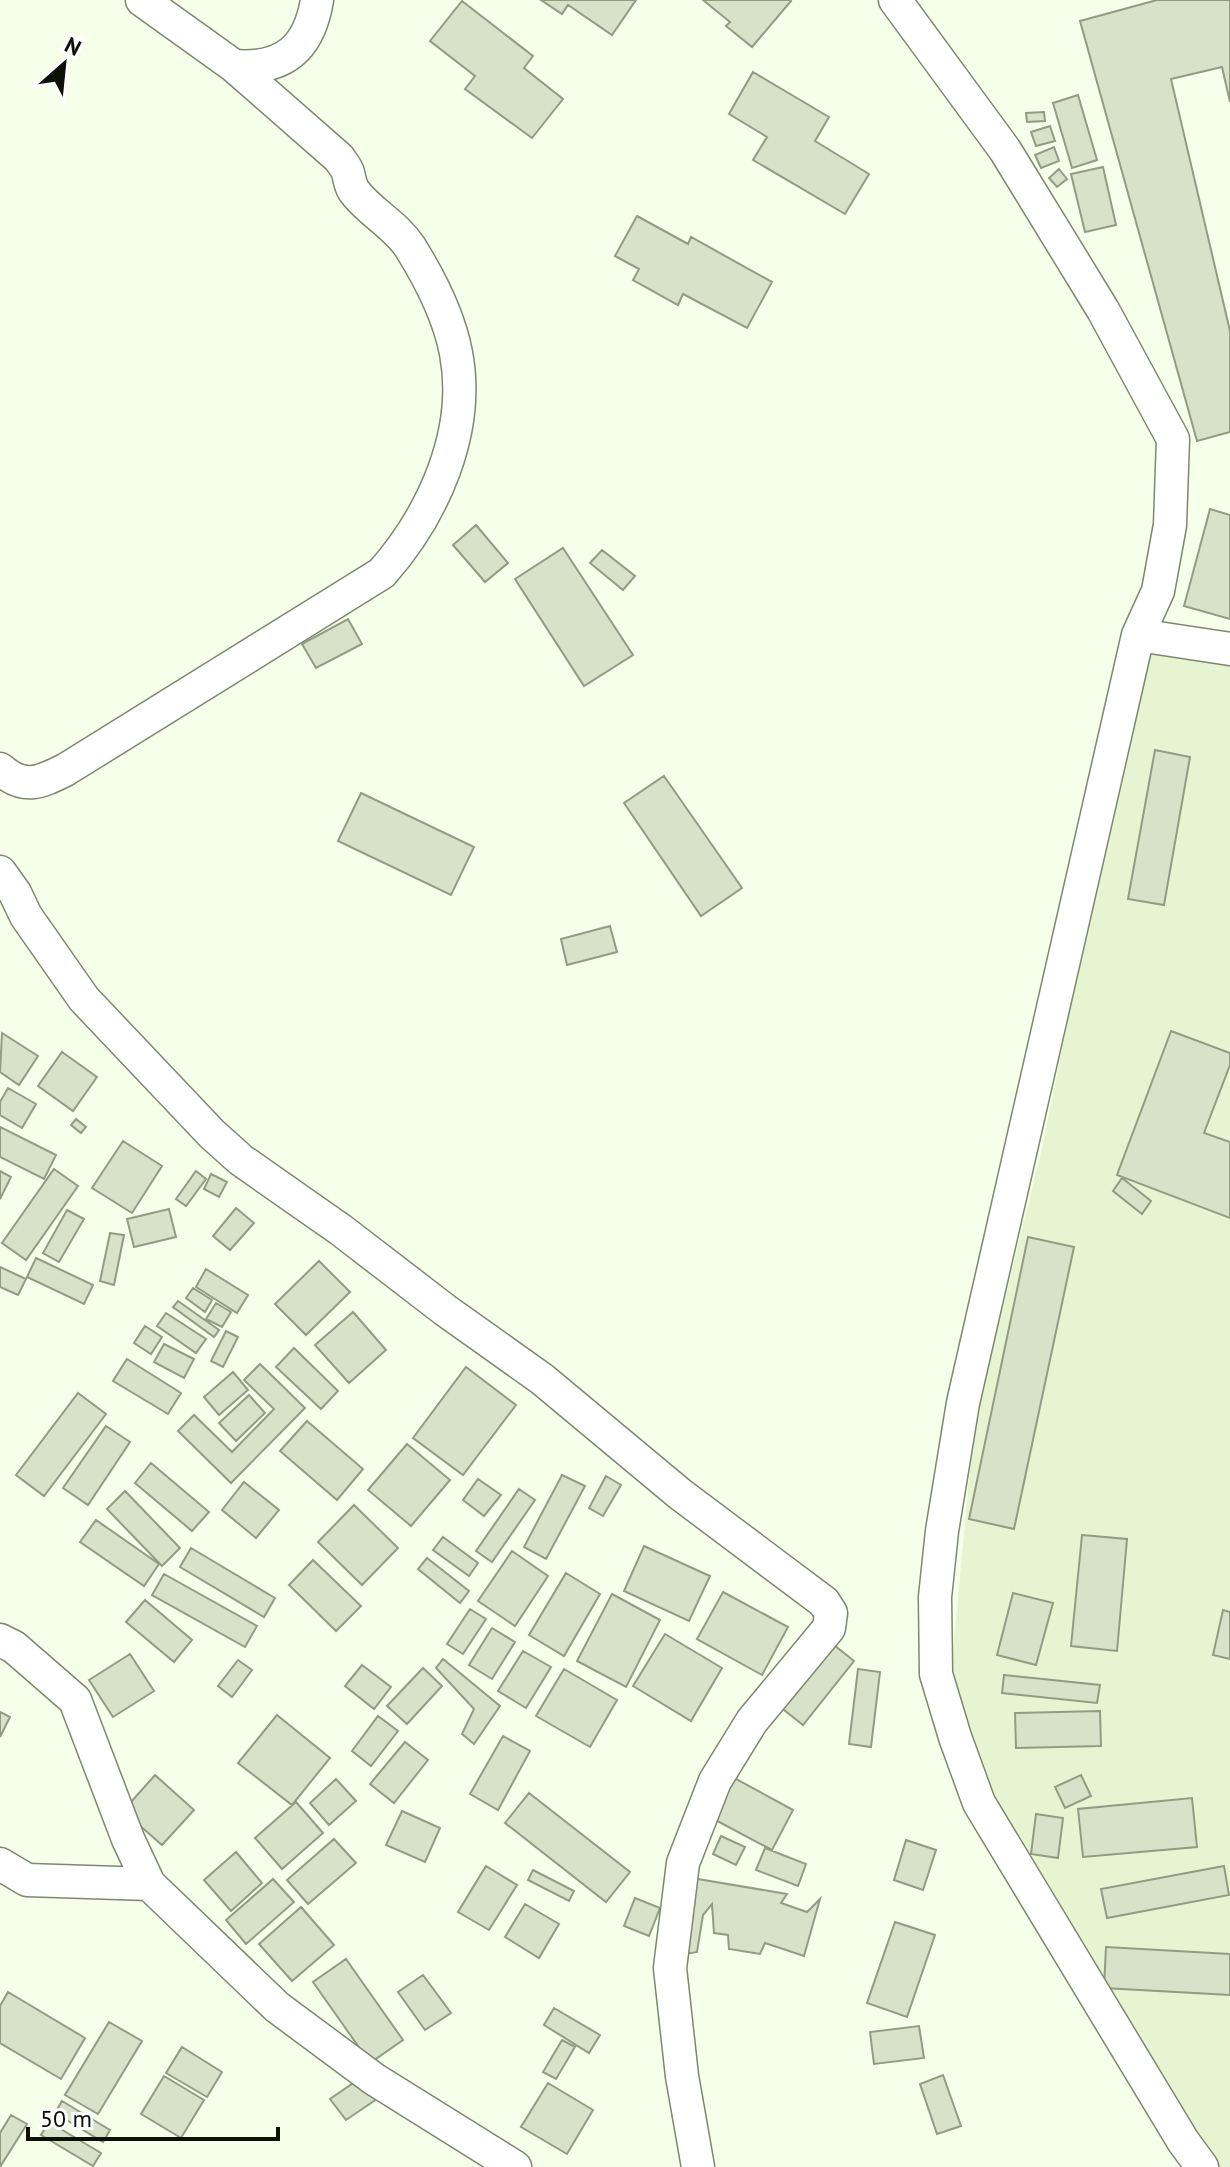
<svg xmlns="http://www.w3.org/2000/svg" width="1230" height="2167" font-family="'PT Sans',sans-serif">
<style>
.built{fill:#e6f4d2}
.building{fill:#d7e2c8;stroke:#919c83;stroke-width:2}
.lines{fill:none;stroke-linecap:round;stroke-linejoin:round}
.minor-casing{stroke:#7e8870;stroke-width:35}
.minor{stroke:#fff;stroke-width:32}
</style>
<rect width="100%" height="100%" fill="#f5ffe9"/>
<!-- built -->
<path class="built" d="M1142,651L1230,662V2167H1208L986,1804L950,1683L974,1425L1043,1144Z"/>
<!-- building -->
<path class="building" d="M541,0H636L612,35L568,5L562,14Z
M703,0H790L791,1L752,47L726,26L730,22Z
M1157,0H1230V102L1222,67L1171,79L1230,331V432L1197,441L1080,21Z
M462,1L533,56L524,68L563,99L532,138L465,89L475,76L430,41Z
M753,72L829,117L815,141L869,174L845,214L753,160L767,137L729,114Z
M1078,95L1097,160L1072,168L1053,103Z
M1044,112L1045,121L1027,122L1026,113Z
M1050,126L1055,141L1036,146L1031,132Z
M1054,147L1059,161L1041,168L1035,155Z
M1103,167L1116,225L1085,232L1071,174Z
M1059,169L1067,179L1057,187L1049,178Z
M637,216L688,244L691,237L772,282L747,328L683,294L678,305L633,280L639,269L615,256Z
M1210,509L1230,515V619L1184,606Z
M476,525L508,563L485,582L453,545Z
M563,548L633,655L584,686L515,579Z
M602,550L635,576L623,590L590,563Z
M348,619L362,644L316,668L302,644Z
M1155,750L1190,757L1164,905L1128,899Z
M664,776L742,888L701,916L624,803Z
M361,793L474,847L451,895L338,841Z
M610,926L617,952L567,965L561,939Z
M1171,1031L1230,1053V1065L1204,1133L1230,1142V1218L1117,1175Z
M2,1033L38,1056L19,1085L0,1072Z
M62,1052L97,1077L73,1111L38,1086Z
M8,1088L36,1104L22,1128L0,1115V1102Z
M76,1119L86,1127L81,1133L71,1125Z
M0,1127L56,1155L44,1179L0,1157Z
M123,1141L162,1166L132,1213L92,1188Z
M54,1169L78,1186L26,1260L2,1243Z
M0,1171L11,1177L0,1199Z
M196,1171L206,1179L186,1206L176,1199Z
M211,1174L227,1182L219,1197L204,1189Z
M1122,1178L1151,1201L1142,1214L1113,1191Z
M236,1208L254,1223L230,1250L213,1236Z
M169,1209L176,1237L134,1247L127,1219Z
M67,1210L84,1219L59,1262L43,1253Z
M110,1233L124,1235L114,1285L100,1281Z
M1028,1237L1074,1247L1014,1529L969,1519Z
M36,1258L93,1285L84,1304L27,1277Z
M319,1261L350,1292L306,1335L275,1304Z
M0,1267L26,1279L18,1295L0,1287Z
M206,1269L248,1295L237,1313L196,1287Z
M193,1288L212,1300L205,1312L186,1298Z
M178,1301L219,1330L214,1337L173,1307Z
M216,1303L231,1312L222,1327L206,1319Z
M353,1312L386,1350L349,1383L315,1345Z
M166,1313L206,1339L196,1353L157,1326Z
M145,1326L162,1337L151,1354L134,1343Z
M226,1331L238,1337L223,1367L211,1361Z
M164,1344L194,1359L184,1378L154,1362Z
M294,1348L338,1391L321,1409L276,1367Z
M127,1359L181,1393L168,1414L113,1381Z
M260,1364L305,1408L231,1483L178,1431L194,1415L232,1452L274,1409L244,1380Z
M466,1367L516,1405L463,1475L413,1438Z
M233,1372L248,1390L219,1415L204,1397Z
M78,1393L106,1414L44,1496L16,1475Z
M249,1395L265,1413L236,1441L219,1423Z
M307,1421L363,1469L337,1500L280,1451Z
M106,1426L130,1442L88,1505L63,1488Z
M407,1444L450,1480L411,1526L368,1490Z
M151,1463L209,1512L192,1531L135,1483Z
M562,1475L585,1486L546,1559L524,1547Z
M606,1476L621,1485L603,1516L589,1508Z
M478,1479L501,1495L484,1516L463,1500Z
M244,1482L279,1510L256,1538L222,1510Z
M519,1489L535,1500L492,1562L476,1551Z
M125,1491L180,1548L162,1566L107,1509Z
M354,1505L398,1548L362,1585L318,1542Z
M96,1520L159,1564L144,1586L80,1542Z
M1082,1535L1127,1539L1117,1651L1071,1646Z
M443,1537L478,1563L469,1576L433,1550Z
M644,1546L710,1576L689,1621L624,1591Z
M191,1548L275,1598L264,1617L180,1567Z
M512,1551L548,1576L515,1626L478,1601Z
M427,1558L469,1591L460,1603L418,1569Z
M313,1560L361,1606L336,1631L289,1585Z
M566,1573L600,1594L564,1656L529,1635Z
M164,1574L257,1626L245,1647L152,1595Z
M723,1592L788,1627L762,1675L697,1639Z
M1013,1593L1053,1603L1036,1665L997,1655Z
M612,1594L660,1620L626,1687L577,1661Z
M145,1600L192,1640L174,1662L126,1622Z
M470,1609L486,1619L463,1654L447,1644Z
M1223,1610L1230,1612V1659L1213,1655Z
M492,1628L515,1642L492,1679L469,1665Z
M665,1634L722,1668L691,1721L633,1686Z
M829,1641L854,1661L803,1725L779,1706Z
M523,1651L551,1667L526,1708L498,1691Z
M130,1654L154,1691L113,1717L89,1680Z
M443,1659L500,1706L474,1744L462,1734L474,1709L436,1668Z
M238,1660L252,1670L232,1697L218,1686Z
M362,1665L391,1687L374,1709L345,1686Z
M423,1668L442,1686L407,1724L387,1706Z
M564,1669L617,1700L590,1747L536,1716Z
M858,1669L880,1672L871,1747L849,1744Z
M1004,1675L1100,1685L1097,1703L1002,1693Z
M1100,1711L1101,1746L1016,1748L1015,1713Z
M0,1712L10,1717L0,1737Z
M277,1715L330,1758L292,1805L238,1763Z
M378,1716L398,1731L371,1766L352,1751Z
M503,1736L530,1751L498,1810L470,1794Z
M405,1742L428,1760L394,1803L370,1784Z
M727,1774L793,1810L772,1850L706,1815Z
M155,1775L194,1810L162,1845L123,1811Z
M1081,1775L1091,1796L1065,1808L1055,1787Z
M336,1779L356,1801L329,1825L310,1803Z
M529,1793L630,1872L606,1902L505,1823Z
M1192,1798L1197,1847L1083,1857L1078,1809Z
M296,1802L323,1833L282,1869L255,1838Z
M402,1811L440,1828L425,1862L386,1845Z
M1036,1814L1063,1818L1058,1858L1031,1854Z
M721,1836L745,1847L736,1865L713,1854Z
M334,1839L356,1863L308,1904L287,1880Z
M906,1840L936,1850L923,1890L894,1880Z
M765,1848L806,1864L798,1886L756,1870Z
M236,1852L262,1883L231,1911L204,1880Z
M486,1866L517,1885L489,1930L458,1912Z
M1224,1866L1229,1895L1107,1918L1101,1889Z
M533,1870L574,1891L569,1901L528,1880Z
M686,1877L787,1894L781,1903L807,1912L820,1899L804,1956L765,1943L760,1954L729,1949L728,1935L714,1933L712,1904L703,1915L697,1952L679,1955Z
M273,1879L294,1902L246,1944L226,1920Z
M635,1898L660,1908L649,1936L624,1926Z
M525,1904L559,1924L539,1958L505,1937Z
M301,1907L334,1945L292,1981L259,1944Z
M895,1922L935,1935L907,2017L867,2003Z
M1106,1947L1230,1954V1995L1104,1988Z
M346,1959L403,2040L370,2063L313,1982Z
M423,1975L451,2013L425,2030L398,1992Z
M8,1992L85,2038L61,2079L0,2043V2006Z
M554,2008L600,2035L589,2053L544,2025Z
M109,2022L142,2041L98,2114L65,2095Z
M919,2026L924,2058L874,2064L870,2032Z
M562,2040L575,2047L556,2079L543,2072Z
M182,2047L222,2072L207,2097L166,2073Z
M943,2075L961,2126L937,2134L920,2084Z
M164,2076L204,2100L181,2138L141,2114Z
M362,2077L377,2099L346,2120L330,2099Z
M548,2083L593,2110L567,2154L521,2127Z
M62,2101L110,2130L103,2142L55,2113Z
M11,2115L27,2124L0,2167V2133Z
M49,2122L101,2153L93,2166L41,2135Z"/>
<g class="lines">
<defs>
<path id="minor" d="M895,0L1005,150L1103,310L1173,439L1170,525L1158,591L1138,635
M234,66C283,70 309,49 317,0
M0,769C24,790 39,783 65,770L382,573C433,515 471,432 456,353C449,316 430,279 410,247C395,224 369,212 354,191C350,185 350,180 348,173C347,168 342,163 339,158L234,66L142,0
M0,872L15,893L26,916L84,999L212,1134L241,1160L341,1230L445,1310L542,1379L680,1494L824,1602L831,1613L829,1628L752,1721L715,1781L683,1863L670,1968L682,2076L698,2167
M0,1640L14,1647L75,1700L128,1839L149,1884
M0,1864L27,1880L149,1884L277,2007L374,2079L515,2167
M1202,2167L1183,2141L979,1803L955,1737L936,1674L935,1597L942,1531L963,1403L1138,635L1230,649"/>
</defs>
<!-- minor casing -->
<use href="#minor" class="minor-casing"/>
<!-- minor -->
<use href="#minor" class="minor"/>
</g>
<!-- north arrow -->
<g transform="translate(64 64) rotate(27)" stroke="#ffffff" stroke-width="6" paint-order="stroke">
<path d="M0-6L14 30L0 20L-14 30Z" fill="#0c1007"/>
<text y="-12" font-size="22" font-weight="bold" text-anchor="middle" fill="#0c1007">N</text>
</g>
<!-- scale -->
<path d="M28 2127v12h250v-12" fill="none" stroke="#0c1007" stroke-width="4"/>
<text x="40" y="2127" font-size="24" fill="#0c1007" stroke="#ffffff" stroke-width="6" paint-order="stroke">50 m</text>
</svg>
